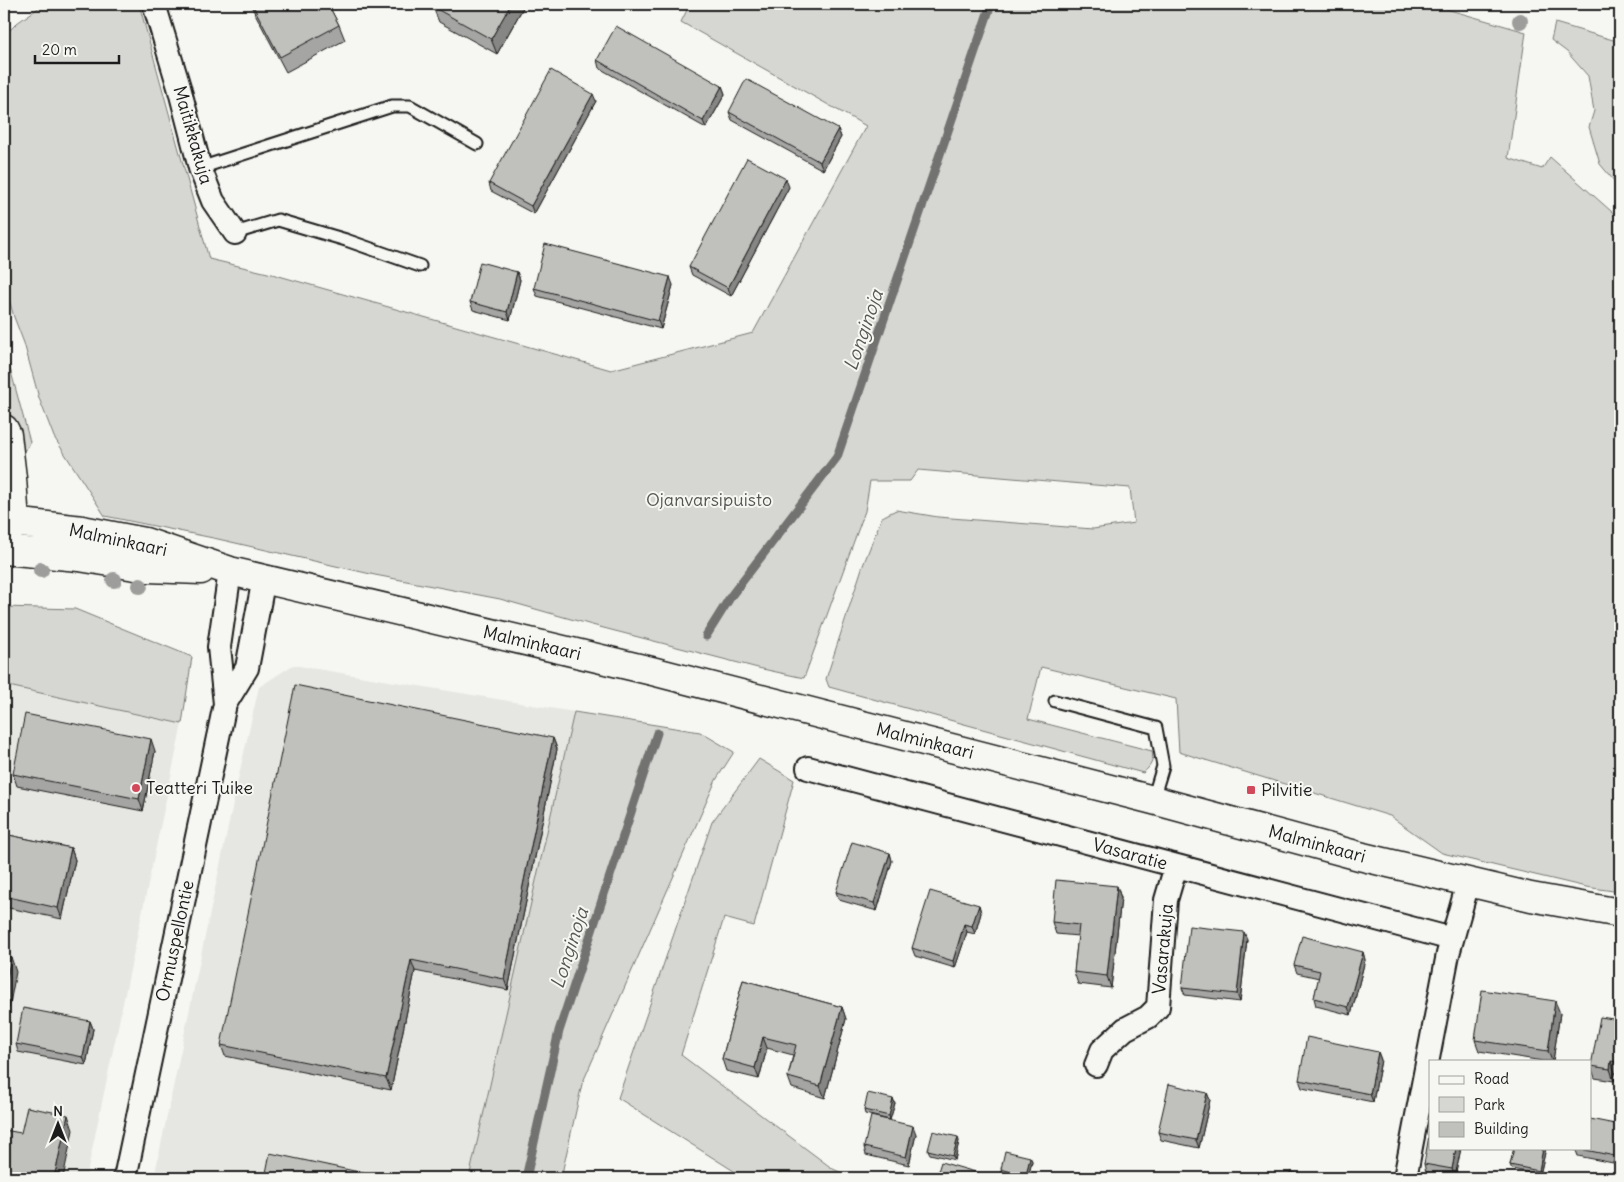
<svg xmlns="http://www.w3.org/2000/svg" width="1624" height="1182" font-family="Delius,sans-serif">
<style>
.built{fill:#e6e6e2}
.green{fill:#d6d6d2;stroke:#797977}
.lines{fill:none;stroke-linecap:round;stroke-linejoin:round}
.stream{stroke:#727271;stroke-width:9}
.service-casing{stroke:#1c1c1c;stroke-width:15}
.minor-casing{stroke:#1c1c1c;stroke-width:26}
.tertiary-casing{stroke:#1c1c1c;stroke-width:31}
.secondary-casing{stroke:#1c1c1c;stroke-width:31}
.service{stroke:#f6f6f2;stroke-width:11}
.minor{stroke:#f6f6f2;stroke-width:22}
.tertiary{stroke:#f6f6f2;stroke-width:28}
.secondary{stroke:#f6f6f2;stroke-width:28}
.tree{fill:#9d9d9b}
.wall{fill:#a5a5a3;stroke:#1c1c1c}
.shaded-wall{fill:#868684;stroke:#1c1c1c}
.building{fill:#c0c0bd;stroke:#1c1c1c}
.poi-dot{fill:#d1495b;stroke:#f6f6f2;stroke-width:2}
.labels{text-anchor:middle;stroke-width:4;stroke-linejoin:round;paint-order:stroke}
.street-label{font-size:18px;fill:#1c1c1c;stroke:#f6f6f2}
.park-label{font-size:18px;fill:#545453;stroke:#f6f6f2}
.poi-label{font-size:18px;fill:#1c1c1c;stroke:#f6f6f2;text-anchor:start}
.water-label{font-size:19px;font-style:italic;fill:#565654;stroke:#f6f6f2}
</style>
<rect width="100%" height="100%" fill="#f6f6f2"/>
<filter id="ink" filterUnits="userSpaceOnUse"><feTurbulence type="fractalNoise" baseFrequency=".02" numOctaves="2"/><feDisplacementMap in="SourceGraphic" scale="10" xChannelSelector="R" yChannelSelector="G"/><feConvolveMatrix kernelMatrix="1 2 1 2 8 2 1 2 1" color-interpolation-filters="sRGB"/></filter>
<g filter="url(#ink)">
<!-- built -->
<path class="built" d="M293,665L574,712L469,1178H154L241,766L259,687Z
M4,685L182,724L86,1178H4Z"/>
<!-- green -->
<path class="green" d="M44,4H139L209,259L272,274L611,370L753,333L866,126L681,22L690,4H1429L1526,32L1508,158L1542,169L1550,157L1620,219V892L1586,887L1442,853L1390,816L1179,752L1176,699L1041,667L1028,719L1152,751C1154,761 1151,766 1143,773L829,687L826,679L862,568L882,517L896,510L938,517L1093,529L1134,523L1130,488L918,470L910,481H870L865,511L804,678L758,668L592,625L500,599L375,575L218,539L105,516L54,437L39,398L24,343L14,317L4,282V36L17,23Z
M1555,23L1620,42V188L1600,164L1589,127L1594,111L1588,76L1567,52L1551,40Z
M4,346L30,442L28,447L20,454L4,394Z
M4,607L75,609L192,657L182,724L4,685Z
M574,712L700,732L734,752L716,780L582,1084L561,1178H469Z
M759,759L794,780L754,926L724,918L681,1055L833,1169L853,1178H745L618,1098L712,822Z"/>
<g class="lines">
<!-- stream -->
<path class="stream" d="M706,636L731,596L837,457L991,4
M526,1178L559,1031L657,733"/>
<defs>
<path id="service" d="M200,168L392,106H410L477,144
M235,233L278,220L346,240L420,266
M1055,701L1156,728L1163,766L1153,799"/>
<path id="minor" d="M154,4L179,87L200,168L213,201L235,233
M225,704L247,668L264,578
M808,768L1452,939
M1096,1065L1102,1050L1125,1029L1148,1017L1158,1007L1166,900L1176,866
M125,1178L225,704L219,647L230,571
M1405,1178L1448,954L1468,883"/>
<path id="tertiary" d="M4,429L7,435L12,478L15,523L4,537"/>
<path id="secondary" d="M4,521L82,530L145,542L230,571L652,671L1153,800L1363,857L1531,897L1620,913
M4,550L79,557L148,568L201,570"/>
</defs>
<!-- service casing -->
<use href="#service" class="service-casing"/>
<!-- minor casing -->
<use href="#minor" class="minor-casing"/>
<!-- tertiary casing -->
<use href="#tertiary" class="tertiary-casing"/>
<!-- secondary casing -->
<use href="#secondary" class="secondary-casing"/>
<!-- service -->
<use href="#service" class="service"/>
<!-- minor -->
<use href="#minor" class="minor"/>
<!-- tertiary -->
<use href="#tertiary" class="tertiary"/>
<!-- secondary -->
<use href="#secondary" class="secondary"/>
</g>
<!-- trees -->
<g class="tree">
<circle cx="1520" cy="21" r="8"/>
<circle cx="41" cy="570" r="8"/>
<circle cx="114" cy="580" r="8"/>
<circle cx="140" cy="586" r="8"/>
</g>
<!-- wall -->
<path class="wall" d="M250,4H328L339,25L345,40L286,72Z
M525,4L497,54L439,22L433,7Z
M597,60L722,86L725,94L706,128L599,68Z
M596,101L534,214L491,191L489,183Z
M729,112L838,129L841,137L823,170L732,120Z
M789,187L731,296L692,275L689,267Z
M517,272L520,280L510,320L473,310L470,302Z
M673,285L661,329L537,296L534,288Z
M553,738L557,749L508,990L415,971L391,1090L225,1056L221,1045Z
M155,751L143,811L17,786L13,774Z
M4,834L71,848L75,860L62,919L4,907Z
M890,853L892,861L877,911L839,900L836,892Z
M1117,886L1121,898L1111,988L1078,984L1074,972L1078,936L1056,934L1052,922Z
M979,905L981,913L975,934L967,932L955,968L915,956L912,948Z
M1247,939L1240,1002L1185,995L1182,988Z
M1363,952L1365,960L1351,1015L1316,1006L1314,998L1319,978L1297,973L1294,965Z
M743,980L842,1007L846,1019L825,1098L792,1088L788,1077L793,1055L767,1048L759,1079L726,1071L722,1059Z
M1560,1013L1553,1061H1543L1479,1051L1475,1040Z
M1620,1020V1074L1615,1073L1614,1081L1595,1078L1591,1066Z
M90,1021L93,1029L86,1065L18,1052L16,1044Z
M1378,1052L1381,1060L1373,1102L1302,1088L1299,1080Z
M1207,1093L1210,1100L1199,1148L1161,1140L1158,1132Z
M893,1099L895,1103L890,1120L865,1114L864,1110Z
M1620,1125V1178L1618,1164L1578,1156L1575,1148Z
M916,1134L909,1165L866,1155L864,1147Z
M959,1141L955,1160L930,1154L928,1150Z
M1430,1148H1461L1455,1177L1426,1172L1424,1164Z
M1514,1148H1546L1540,1175L1512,1169L1510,1165Z
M1030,1157L1032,1161L1028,1178H1022L1002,1173L1001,1169Z"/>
<!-- shaded-wall -->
<path class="shaded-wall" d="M511,4H525L497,54L491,39Z
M722,86L725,94L706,128L703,121Z
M593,94L596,101L534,214L531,206Z
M838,129L841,137L823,170L820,162Z
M786,179L789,187L731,296L728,288Z
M517,272L520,280L510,320L507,312Z
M670,277L673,285L661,329L658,321Z
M553,738L557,749L508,990L504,979Z
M151,739L155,751L143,811L139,799Z
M71,848L75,860L62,919L58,908Z
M890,853L892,861L877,911L874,903Z
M1117,886L1121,898L1111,988L1107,976Z
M979,905L981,913L975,934L972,926Z
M964,924L967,932L955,968L953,961Z
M1244,932L1247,939L1240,1002L1237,994Z
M1363,952L1365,960L1351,1015L1348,1007Z
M11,957L16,972L4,1035V992Z
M411,960L415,971L391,1090L386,1078Z
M1555,1001L1560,1013L1553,1061H1552L1548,1051Z
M842,1007L846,1019L825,1098L820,1086Z
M90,1021L93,1029L86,1065L83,1057Z
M763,1037L767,1048L759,1079L755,1068Z
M1378,1052L1381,1060L1373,1102L1370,1094Z
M1611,1061L1615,1073L1614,1081L1610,1069Z
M1207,1093L1210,1100L1199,1148L1196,1140Z
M893,1099L895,1103L890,1120L889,1116Z
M68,1115L73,1130L63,1178H54Z
M913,1126L916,1134L909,1165L906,1157Z
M958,1137L959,1141L955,1160L953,1156Z
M1456,1148H1461L1455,1177L1452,1169Z
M1543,1148H1546L1540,1175L1539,1171Z
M1030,1157L1032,1161L1028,1178H1027L1026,1176Z"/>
<!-- building -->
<path class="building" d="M252,4H328L339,25L280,57Z
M435,4H511L491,39L433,7Z
M616,26L722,86L703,121L597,60Z
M551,70L593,94L531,206L489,183Z
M746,79L838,129L820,162L729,112Z
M747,158L786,179L728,288L689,267Z
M545,244L670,277L658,321L534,288Z
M480,262L517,272L507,312L470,302Z
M295,685L553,738L504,979L411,960L386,1078L221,1045Z
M25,714L151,739L139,799L13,774Z
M4,834L71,848L58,908L4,896Z
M852,842L890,853L874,903L836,892Z
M1056,880L1117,886L1107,976L1074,972L1079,925L1052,922Z
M930,891L979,905L972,926L964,924L953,961L912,948Z
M1189,926L1244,932L1237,994L1182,988Z
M1302,936L1363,952L1348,1007L1314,998L1320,971L1294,965Z
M4,956L11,957L4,992Z
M743,980L842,1007L820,1086L788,1077L796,1045L763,1037L755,1068L722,1059Z
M1482,990L1555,1001L1548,1051L1475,1040Z
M23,1008L90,1021L83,1057L16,1044Z
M1600,1017L1620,1020V1063L1611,1061L1610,1069L1591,1066Z
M1307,1037L1378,1052L1370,1094L1299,1080Z
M1169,1084L1207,1093L1196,1140L1158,1132Z
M868,1093L893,1099L889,1116L864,1110Z
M27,1107L68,1115L54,1178H4V1130L21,1133Z
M871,1116L913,1126L906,1157L864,1147Z
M1590,1119L1620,1125V1178H1616L1620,1157L1575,1148H1590Z
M1430,1130V1148H1456L1452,1169L1424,1164Z
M933,1131L958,1137L953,1156L928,1150Z
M1514,1148H1543L1539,1171L1510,1165Z
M1005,1151L1030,1157L1026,1176L1001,1169Z
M270,1153L387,1178H265Z
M941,1162L982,1174L981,1178H936Z
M1290,1172L1326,1178H1289Z"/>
</g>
<!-- markers -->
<g class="poi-dot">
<circle cx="136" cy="788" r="5"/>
<rect x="1246" y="785" width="10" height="10" rx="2.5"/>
</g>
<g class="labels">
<!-- street labels -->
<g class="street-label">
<text transform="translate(193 135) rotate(74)" y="6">Maitikkakuja</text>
<text transform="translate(118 540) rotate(12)" y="6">Malminkaari</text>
<text transform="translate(532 643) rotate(13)" y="6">Malminkaari</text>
<text transform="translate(925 741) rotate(14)" y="6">Malminkaari</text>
<text transform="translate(1317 844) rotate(15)" y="6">Malminkaari</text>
<text transform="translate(1130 854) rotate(15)" y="6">Vasaratie</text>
<text transform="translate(175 941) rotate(-78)" y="6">Ormuspellontie</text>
<text transform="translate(1163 949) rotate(-85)" y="6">Vasarakuja</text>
</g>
<!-- park labels -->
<g class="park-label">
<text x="709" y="506">Ojanvarsipuisto</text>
</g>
<!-- poi labels -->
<g class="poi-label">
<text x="146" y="794">Teatteri Tuike</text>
<text x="1261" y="796">Pilvitie</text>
</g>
<!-- water labels -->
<g class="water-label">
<text transform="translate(863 330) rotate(-71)" y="7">Longinoja</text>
<text transform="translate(569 948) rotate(-72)" y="7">Longinoja</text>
</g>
</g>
<!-- margin -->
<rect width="1624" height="1182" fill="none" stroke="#f6f6f2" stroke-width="20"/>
<rect x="10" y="10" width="1604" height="1162" fill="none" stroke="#1c1c1c" stroke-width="2" filter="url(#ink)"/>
<!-- legend -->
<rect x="1429" y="1060" width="162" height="90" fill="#f6f6f2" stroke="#9f9f9c"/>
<rect x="1439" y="1076" width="25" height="8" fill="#f6f6f2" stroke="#9f9f9c"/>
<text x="1474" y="1084" font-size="15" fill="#1c1c1c">Road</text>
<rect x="1439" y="1097" width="25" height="15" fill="#d6d6d2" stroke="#9f9f9c"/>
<text x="1474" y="1110" font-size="15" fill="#1c1c1c">Park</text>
<rect x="1439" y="1122" width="25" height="15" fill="#c0c0bd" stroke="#9f9f9c"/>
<text x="1474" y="1134" font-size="15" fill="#1c1c1c">Building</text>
<!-- north arrow -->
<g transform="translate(58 1124)" stroke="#f6f6f2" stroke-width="4" paint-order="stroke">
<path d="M0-4L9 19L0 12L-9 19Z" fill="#1c1c1c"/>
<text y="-8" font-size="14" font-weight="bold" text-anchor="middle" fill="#1c1c1c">N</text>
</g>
<!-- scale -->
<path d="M35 55v8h84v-8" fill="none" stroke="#1c1c1c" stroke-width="2.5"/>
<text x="42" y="55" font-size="15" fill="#1c1c1c" stroke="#f6f6f2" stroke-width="4" paint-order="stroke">20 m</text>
</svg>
